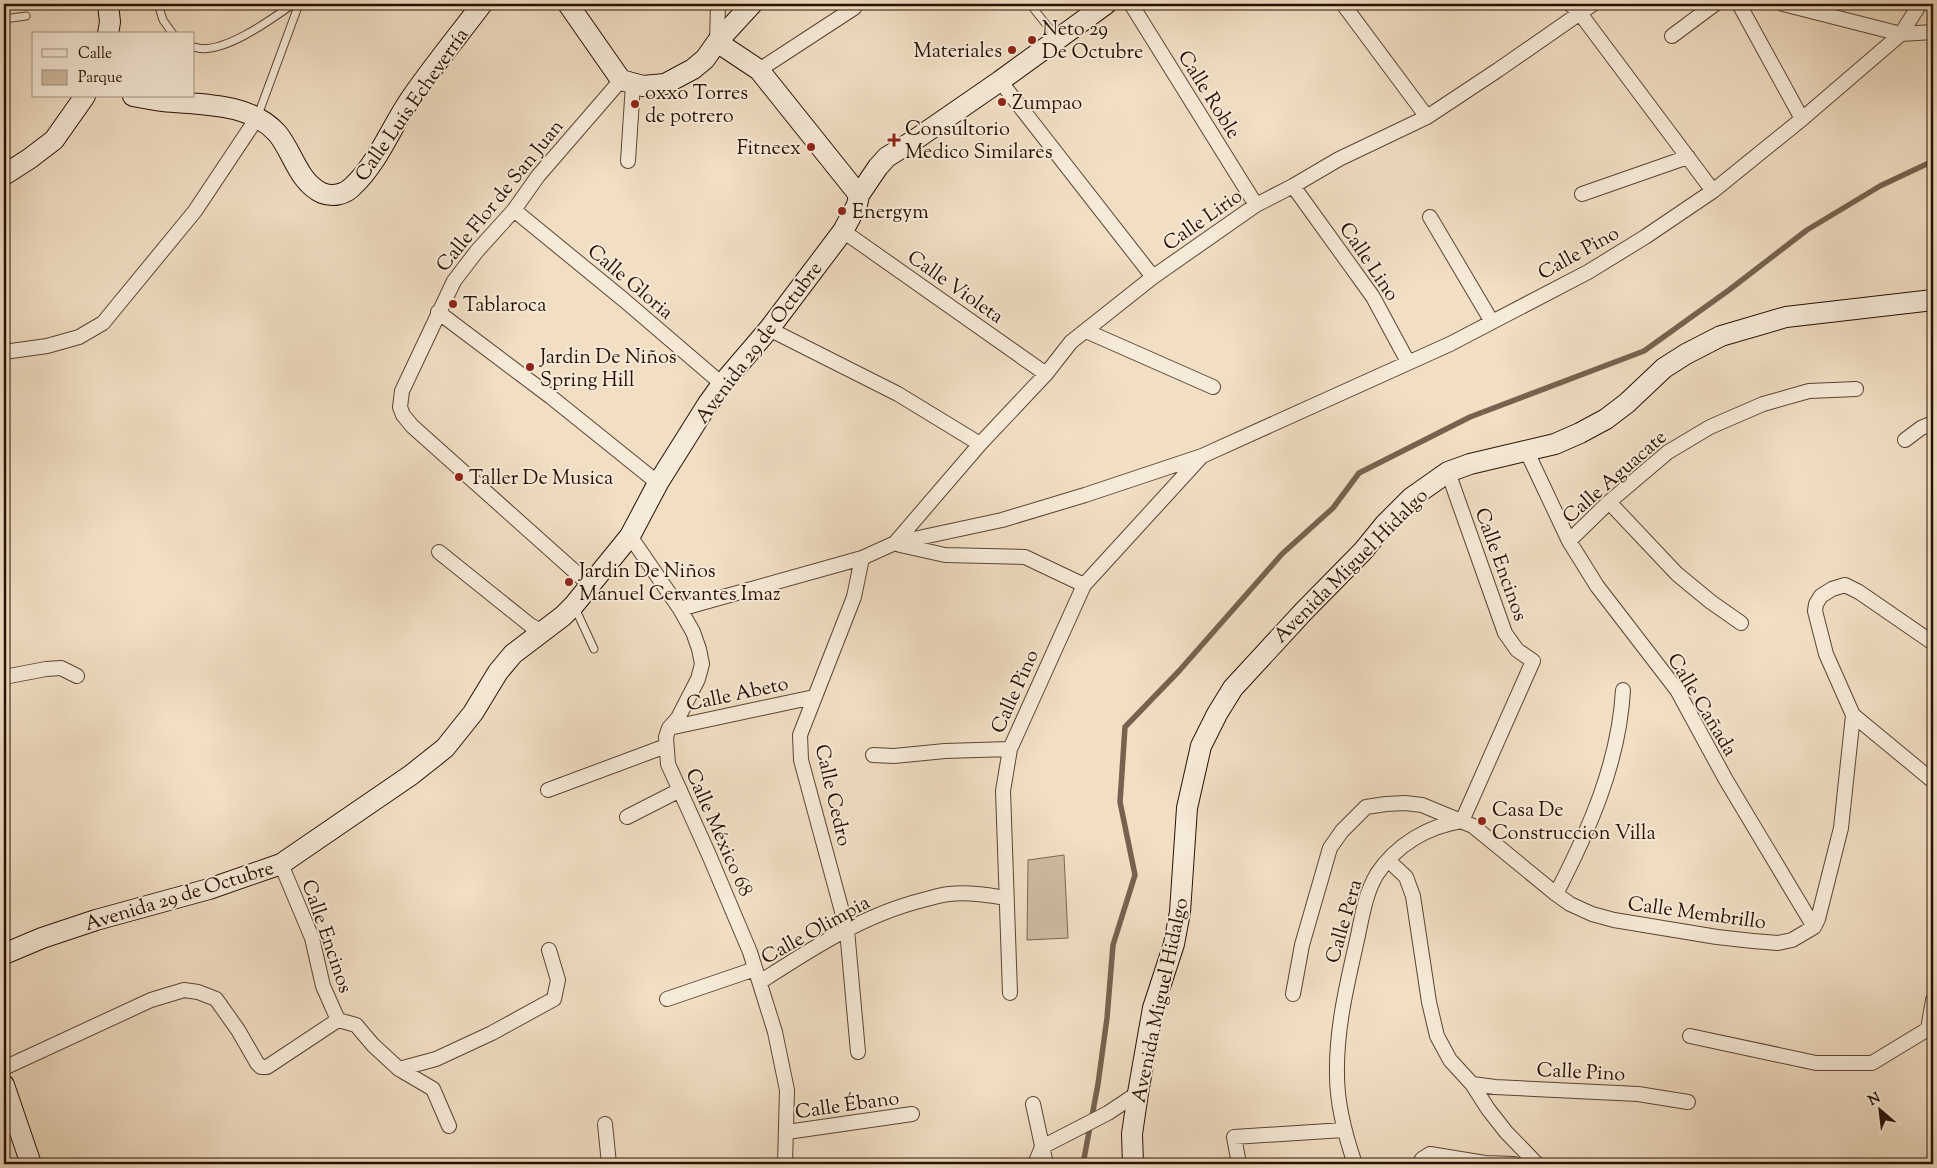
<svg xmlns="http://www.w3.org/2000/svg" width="1937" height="1168" font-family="'Sorts Mill Goudy',serif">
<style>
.green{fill:#cfbba2;stroke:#7b6652}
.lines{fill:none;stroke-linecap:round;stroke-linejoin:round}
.stream{stroke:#77624f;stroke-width:5.5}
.lane-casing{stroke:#5a4433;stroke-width:9}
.street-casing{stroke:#5a4433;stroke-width:16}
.secondary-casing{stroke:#271003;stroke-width:22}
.lane{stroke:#f6ead8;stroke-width:7}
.street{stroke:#f6ead8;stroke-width:14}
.secondary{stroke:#f6ead8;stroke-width:20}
.poi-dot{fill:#8f2418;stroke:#f6ead8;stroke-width:2}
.labels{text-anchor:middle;stroke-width:4;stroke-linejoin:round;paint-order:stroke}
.poi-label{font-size:20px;fill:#271003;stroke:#f6ead8;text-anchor:start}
.street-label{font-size:20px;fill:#271003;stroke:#f6ead8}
</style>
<rect width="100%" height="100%" fill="#f1dec3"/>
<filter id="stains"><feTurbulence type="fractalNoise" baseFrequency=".004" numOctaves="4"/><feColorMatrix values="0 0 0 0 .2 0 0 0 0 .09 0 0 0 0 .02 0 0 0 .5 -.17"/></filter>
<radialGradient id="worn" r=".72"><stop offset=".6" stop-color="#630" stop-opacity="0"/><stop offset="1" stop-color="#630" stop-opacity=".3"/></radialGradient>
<!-- green -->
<path class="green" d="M1064,855L1068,938L1027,940L1028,860Z"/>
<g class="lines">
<!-- stream -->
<path class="stream" d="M1083,1164L1098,1084L1107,1018L1113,945L1135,875L1120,802L1125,727L1179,671L1282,554L1333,508L1359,473L1470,417L1644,351L1729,290L1807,230L1880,186L1933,161"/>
<defs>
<path id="lane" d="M158,4L163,20L173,34
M1030,4L1056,37
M4,19L26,16
M194,47C220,57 272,19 293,4
M258,115L299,4
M575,608L594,649"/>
<path id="street" d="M1131,4L1256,205
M1343,4L1427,117
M1570,4L1579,12L1713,191
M1739,4L1802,119
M1783,4L1901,34L1933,32
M1672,36L1715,4
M717,42L718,4
M759,70L854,8
M1000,81L1153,277
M628,161L633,84
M1293,186L1373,297L1408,362
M1582,194L1688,157
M514,210L624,300L722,384
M1430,217L1492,322
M843,231L1046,374
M438,312L551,397L658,483
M769,329L898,394L980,444
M1086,331L1213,387
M4,352L47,346L79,337L103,323L195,211L257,118
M1905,440L1921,428L1933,423
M1527,452L1569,541L1597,586L1677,690L1726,780L1814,927
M1609,502L1677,574L1711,602L1741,623
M630,536L680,609L693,632L699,649L702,664L698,679L678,718L669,728L666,737L668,764L709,855L750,952L775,1032L787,1090L785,1164
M1569,541L1609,502L1668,452L1710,427L1763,404L1809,391L1856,389
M895,543L980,444L1046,374L1071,342L1153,277L1256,205L1293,186L1339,159L1427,117L1498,70L1593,4
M900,545L945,555L1025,557L1084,585
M439,552L530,625L541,631
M591,586L412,426L403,415L400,407L402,391L454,281L477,251L514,210L538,176L621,80
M680,609L862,558L895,543L1002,520L1085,495L1202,456L1450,344L1588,272L1645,237L1713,191L1802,119L1901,34L1920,4
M4,677L46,669L61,668L77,676
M1853,715L1933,781
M669,728L814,697
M873,755L894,756L945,751L1010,749
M548,790L666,746
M627,817L680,790
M1389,861L1406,877L1413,896L1429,1002L1437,1036L1450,1060L1472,1084L1488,1109L1506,1132L1537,1164
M281,864L312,938L323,986L338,1020
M1556,894C1589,830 1619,763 1623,690
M760,982C811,949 863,915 923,900C931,898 940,895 949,894C969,892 987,895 1006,898
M1010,993L1003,791L1010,749L1084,585L1201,457
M1293,994L1302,945L1330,848L1342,831L1366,807L1386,804L1405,803L1422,805L1473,826L1556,894L1570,904L1592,914L1614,920L1717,937L1753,941L1778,943L1792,940L1814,927L1818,919L1841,828L1853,715L1826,654L1815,611L1816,604L1821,596L1832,589L1845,585L1859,592L1933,643
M667,999L755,969
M338,1020L356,1025L373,1045L399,1069L436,1059L492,1033L554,999L558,980L549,950
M1690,1036L1816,1063H1872L1928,1029L1933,1000
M858,1052L847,930L801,760L800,735L854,597L862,558
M4,1068L151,1000L184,990L198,992L216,999L238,1030L257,1063L261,1067H267L338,1020
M399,1069L433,1089L449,1126
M1472,1084L1495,1087L1638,1094L1688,1102
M1033,1104L1046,1164
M605,1124L609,1164
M787,1132L912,1114
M1035,1164L1042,1147L1108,1113L1138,1093
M1239,1164L1234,1137L1344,1130
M1355,1164C1345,1135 1337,1105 1337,1075C1336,1029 1347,984 1357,940C1362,917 1365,894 1377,874C1396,845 1428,826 1462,821L1533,661L1517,650L1505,633L1448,472
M1420,1164L1422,1159L1430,1154L1485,1163L1514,1164"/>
<path id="secondary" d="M568,4L621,80L643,86L665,84L693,69L705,59L717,42L752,4
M108,34L110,22L108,4
M717,42L759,70L859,195
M133,96C143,98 153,100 163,101C201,105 249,102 277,133C293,152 298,182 322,193C332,197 345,195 353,186C377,164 391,128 409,101C432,67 458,36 482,4
M4,175L29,159L54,140L85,96
M4,954L42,938L96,920L209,889L281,864L411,775L445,748L473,713L498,672L513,654L563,616L574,605L630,536L658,483L707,405L722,384L769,329L843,231L857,205L859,195L878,167L887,157L916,139L1000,81L1106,4
M4,1085L31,1164
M1133,1164L1132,1134L1138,1093L1153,1008L1174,944L1180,912L1187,808L1201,746L1217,714L1233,688L1304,611L1363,551L1385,524L1411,498L1448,472L1470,464L1555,444L1580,433L1606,419L1627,403L1664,368L1686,354L1721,336L1786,317L1933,300"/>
</defs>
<!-- lane casing -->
<use href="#lane" class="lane-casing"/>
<!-- street casing -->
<use href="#street" class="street-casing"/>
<!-- secondary casing -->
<use href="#secondary" class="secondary-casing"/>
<!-- lane -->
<use href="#lane" class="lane"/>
<!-- street -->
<use href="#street" class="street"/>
<!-- secondary -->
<use href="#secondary" class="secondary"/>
</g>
<!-- markers -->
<g class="poi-dot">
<circle cx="1032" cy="40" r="5"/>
<circle cx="1012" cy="50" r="5"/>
<circle cx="1002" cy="102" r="5"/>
<circle cx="635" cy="104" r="5"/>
<path d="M891.5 132.5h5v5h5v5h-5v5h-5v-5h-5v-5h5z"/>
<circle cx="811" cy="147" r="5"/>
<circle cx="842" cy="211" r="5"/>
<circle cx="453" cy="304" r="5"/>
<circle cx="530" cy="367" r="5"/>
<circle cx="459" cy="477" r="5"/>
<circle cx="569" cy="582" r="5"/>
<circle cx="1482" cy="821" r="5"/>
</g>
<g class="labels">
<!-- poi labels -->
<g class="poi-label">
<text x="1042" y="35">Neto 29<tspan x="1042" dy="23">De Octubre</tspan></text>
<text x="1002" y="57" text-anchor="end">Materiales</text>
<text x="645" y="99">oxxo Torres<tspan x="645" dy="23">de potrero</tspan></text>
<text x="1012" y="109">Zumpao</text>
<text x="905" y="135">Consultorio<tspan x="905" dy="23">Medico Similares</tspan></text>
<text x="801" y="154" text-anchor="end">Fitneex</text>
<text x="852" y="218">Energym</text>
<text x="463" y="311">Tablaroca</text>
<text x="540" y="363">Jardin De Niños<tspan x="540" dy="23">Spring Hill</tspan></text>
<text x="469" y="484">Taller De Musica</text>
<text x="579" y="577">Jardin De Niños<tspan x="579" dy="23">Manuel Cervantes Imaz</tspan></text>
<text x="1492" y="816">Casa De<tspan x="1492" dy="23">Construccion Villa</tspan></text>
</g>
<!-- street labels -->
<g class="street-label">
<text transform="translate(1210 94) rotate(58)" y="7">Calle Roble</text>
<text transform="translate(411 104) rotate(-55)" y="7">Calle Luis Echeverría</text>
<text transform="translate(499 195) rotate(-51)" y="7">Calle Flor de San Juan</text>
<text transform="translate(1202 219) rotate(-35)" y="7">Calle Lirio</text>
<text transform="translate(1578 252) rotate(-29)" y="7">Calle Pino</text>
<text transform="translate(1370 261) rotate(56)" y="7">Calle Lino</text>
<text transform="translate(631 281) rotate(40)" y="7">Calle Gloria</text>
<text transform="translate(956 286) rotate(35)" y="7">Calle Violeta</text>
<text transform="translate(758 342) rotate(-53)" y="7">Avenida 29 de Octubre</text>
<text transform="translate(1614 476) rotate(-41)" y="7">Calle Aguacate</text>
<text transform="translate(1502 564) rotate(70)" y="7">Calle Encinos</text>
<text transform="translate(1350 565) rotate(-45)" y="7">Avenida Miguel Hidalgo</text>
<text transform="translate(1014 691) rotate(-66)" y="7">Calle Pino</text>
<text transform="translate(737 693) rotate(-12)" y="7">Calle Abeto</text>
<text transform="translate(1703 704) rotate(59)" y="7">Calle Cañada</text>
<text transform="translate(834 795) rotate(77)" y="7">Calle Cedro</text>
<text transform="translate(720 832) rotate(66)" y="7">Calle México 68</text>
<text transform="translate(179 895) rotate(-17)" y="7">Avenida 29 de Octubre</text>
<text transform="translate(1697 912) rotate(8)" y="7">Calle Membrillo</text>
<text transform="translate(1343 921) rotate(-74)" y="7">Calle Pera</text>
<text transform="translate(815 929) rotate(-29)" y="7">Calle Olimpia</text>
<text transform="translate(328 936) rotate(71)" y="7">Calle Encinos</text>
<text transform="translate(1159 1000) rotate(-78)" y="7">Avenida Miguel Hidalgo</text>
<text transform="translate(1581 1071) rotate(3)" y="7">Calle Pino</text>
<text transform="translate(847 1104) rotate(-8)" y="7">Calle Ébano</text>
</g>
</g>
<!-- margin -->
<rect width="1937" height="1168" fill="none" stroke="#f1dec3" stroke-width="20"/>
<rect x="5" y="5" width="1927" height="1158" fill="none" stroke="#271003" stroke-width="2.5"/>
<rect x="10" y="10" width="1917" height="1148" fill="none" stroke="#271003"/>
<!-- legend -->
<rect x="32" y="32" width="162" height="65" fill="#f6ead8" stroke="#a39383"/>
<rect x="42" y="49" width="25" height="8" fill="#f6ead8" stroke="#a39383"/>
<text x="78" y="58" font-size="15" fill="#271003">Calle</text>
<rect x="42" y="70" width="25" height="15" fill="#cfbba2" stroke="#a39383"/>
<text x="78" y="82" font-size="15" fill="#271003">Parque</text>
<!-- north arrow -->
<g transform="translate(1880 1110) rotate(332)" stroke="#f6ead8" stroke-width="4" paint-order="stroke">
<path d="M0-4L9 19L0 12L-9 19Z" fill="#271003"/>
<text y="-8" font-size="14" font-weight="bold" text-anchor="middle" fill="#271003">N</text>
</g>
<rect width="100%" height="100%" filter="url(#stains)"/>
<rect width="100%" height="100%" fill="url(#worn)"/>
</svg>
